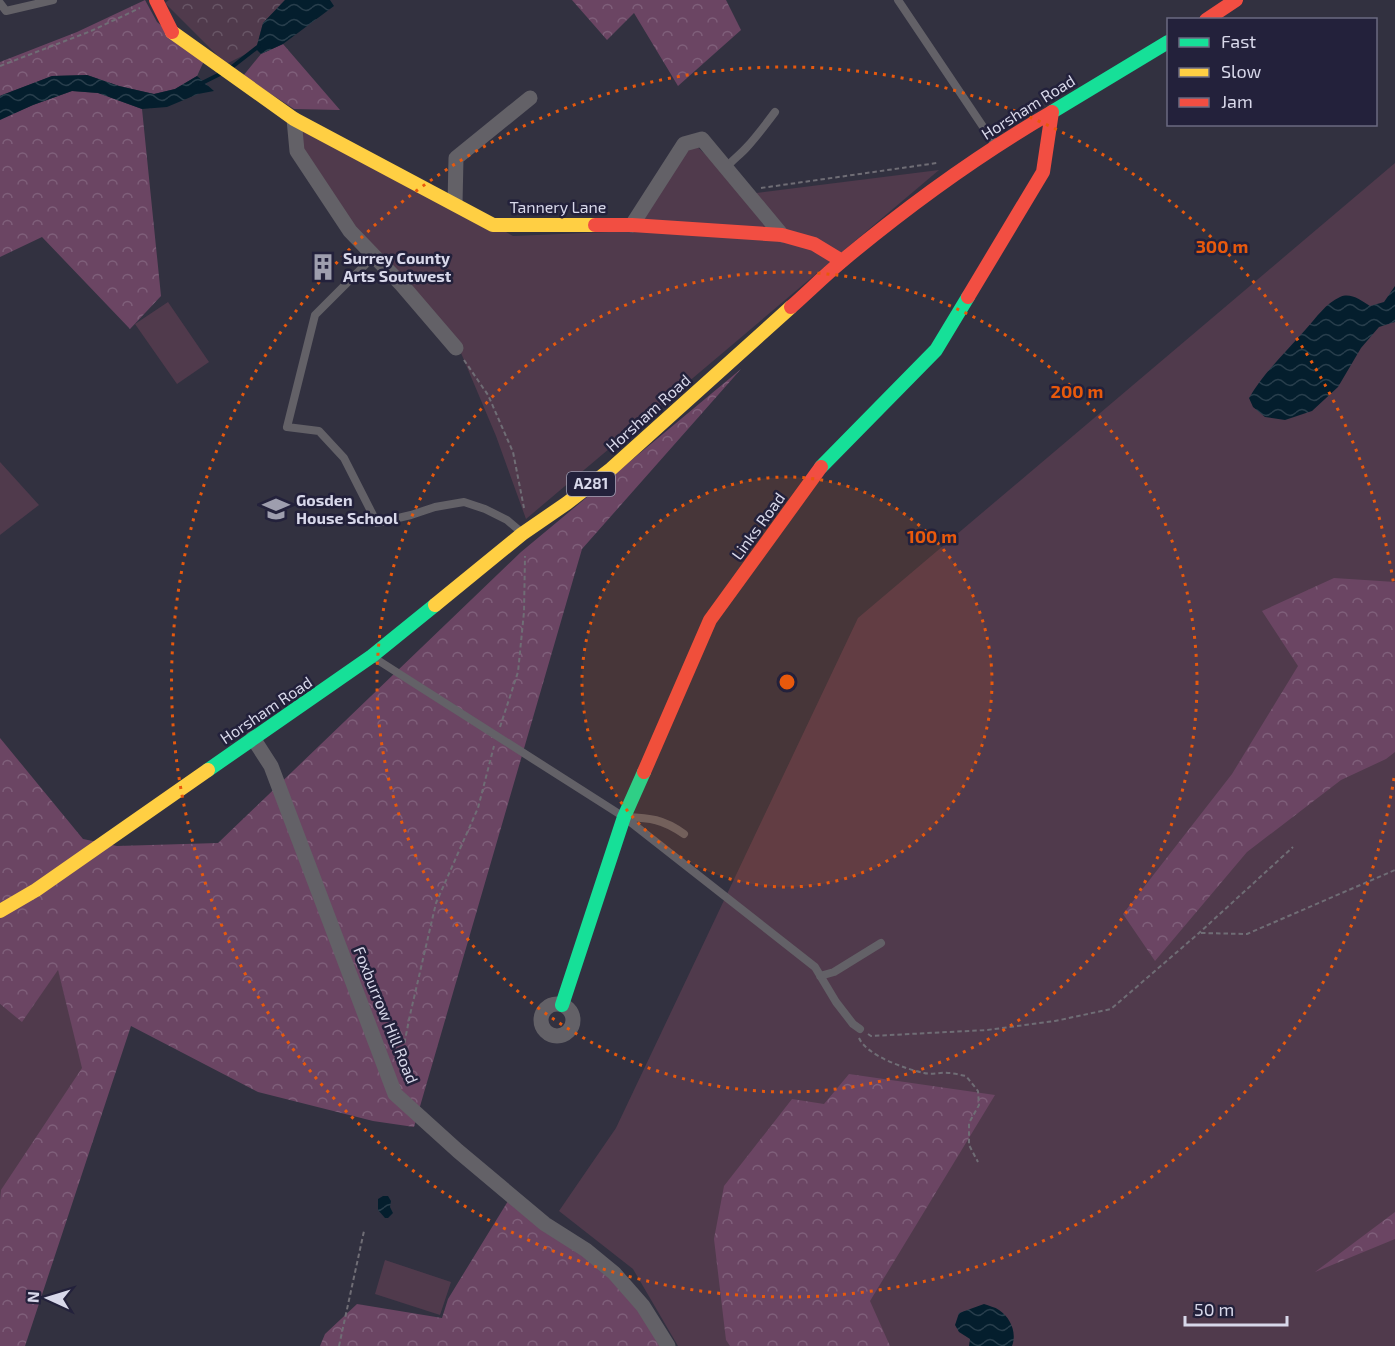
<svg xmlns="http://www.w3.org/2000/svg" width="1395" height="1346" font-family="'Exo 2',sans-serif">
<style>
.green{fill:#503a4c}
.forest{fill:url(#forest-crowns)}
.park{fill:url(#park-crowns)}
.water{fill:url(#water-waves)}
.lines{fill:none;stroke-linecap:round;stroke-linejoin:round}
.stream{stroke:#041e2d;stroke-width:4}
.path{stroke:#6f6d75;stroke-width:2;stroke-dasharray:4.5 3;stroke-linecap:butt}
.lane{stroke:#636167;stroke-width:8}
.street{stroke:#636167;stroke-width:15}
.fast{stroke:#16e098;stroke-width:14}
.slow{stroke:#ffcf43;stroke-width:14}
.jam{stroke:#f24e42;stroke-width:14}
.jam-bridge{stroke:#f24e42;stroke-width:14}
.ring{fill:none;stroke:#e8590c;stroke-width:3;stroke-dasharray:3 6}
.labels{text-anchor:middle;stroke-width:5;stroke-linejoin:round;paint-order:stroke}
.shield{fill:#23213b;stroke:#a2a1b6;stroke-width:1.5}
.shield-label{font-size:15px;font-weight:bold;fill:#d8d8ea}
.street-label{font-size:16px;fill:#d8d8ea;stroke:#23213b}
.poi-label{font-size:16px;font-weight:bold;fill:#d8d8ea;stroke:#23213b;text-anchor:start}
.centre{fill:#e8590c;stroke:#23213b;stroke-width:3}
.ring-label{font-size:18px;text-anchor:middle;font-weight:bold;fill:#e8590c;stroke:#23213b;stroke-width:5;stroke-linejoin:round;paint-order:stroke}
</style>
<defs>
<pattern id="forest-crowns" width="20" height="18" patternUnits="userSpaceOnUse" patternTransform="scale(1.5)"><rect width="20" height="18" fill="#6b4563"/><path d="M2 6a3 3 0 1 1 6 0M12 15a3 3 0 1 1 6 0" fill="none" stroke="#7f5f7a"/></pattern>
<pattern id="park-crowns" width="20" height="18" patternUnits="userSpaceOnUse" patternTransform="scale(1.5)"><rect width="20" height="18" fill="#503a4c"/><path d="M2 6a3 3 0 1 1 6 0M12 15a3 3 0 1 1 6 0" fill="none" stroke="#685666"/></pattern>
<pattern id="water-waves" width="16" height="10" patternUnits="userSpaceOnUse" patternTransform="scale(1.5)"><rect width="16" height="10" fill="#041e2d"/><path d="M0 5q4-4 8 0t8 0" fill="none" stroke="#283e4c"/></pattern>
</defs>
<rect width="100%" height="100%" fill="#323140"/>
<!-- green -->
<path class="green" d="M293,114L513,236L632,231L693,143L749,194L939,170L526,519L496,436L453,334L363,247L292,152Z
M1395,163V1346H678L633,1269L559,1211L616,1128L858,618Z
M168,302L209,362L177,384L135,324Z
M0,462L39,505L0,535Z
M58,969L83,1068L2,1190L0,1200V1004L22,1021Z
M385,1260L451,1282L440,1315L375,1294Z"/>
<!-- forest -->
<path class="forest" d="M145,0L157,22L204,61L197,76L175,89L154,94L119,86L87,75L52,76L0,96V62L77,32Z
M572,0H726L741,30L678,86L634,13L607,40Z
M283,44L340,110L294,109L243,76L261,54Z
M72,91L98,93L142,109L161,296L130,329L42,237L0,257V119L33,105Z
M741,369L582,549L414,1127L373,1121L258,1092L131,1026L25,1346H0V1200L1,1190L82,1068L58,970L22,1022L0,1004V738L83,839L117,846L218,843L521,552Z
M1334,578L1395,582V752L1386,759L1341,780L1247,852L1155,961L1123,914L1232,774L1298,666L1262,611Z
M849,1074L995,1095L870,1301L890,1346H730L726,1340L714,1239L724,1186L792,1099L824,1104Z
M511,1196L598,1259L668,1346H320L325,1334L357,1304L442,1318L448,1299Z
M1395,1212V1239L1315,1272Z"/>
<!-- park -->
<path class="park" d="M169,0H285L263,23L256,49L226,64L165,3Z"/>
<!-- water -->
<path class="water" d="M285,0H330L334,6L283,44L261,54L256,49L263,23Z
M87,75L119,86L154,94L175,89L197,76L214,91L198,94L167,107L142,109L98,93L72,91L33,105L0,120V96L2,95L52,76Z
M1395,286V322L1379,327L1361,348L1338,387L1312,411L1285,420L1265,417L1253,407L1249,398C1264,372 1287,351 1306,329C1316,318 1326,303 1340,297C1350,292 1361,300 1370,306L1384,302Z
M383,1196H388L391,1201L390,1207L393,1213L388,1218H385L378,1210V1199Z
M984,1304C989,1306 995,1307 999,1310C1011,1318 1017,1333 1012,1346H969L970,1339L959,1332L955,1325L959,1313Z"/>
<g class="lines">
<!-- stream -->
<path class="stream" d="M232,67L259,46
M200,84L220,74"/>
<!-- path -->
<path class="path" d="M0,66L91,31L140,8
M761,188L937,163
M464,360L488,395L513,452L524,508
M500,727L518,672L524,612L525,556
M1201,933L1247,934L1395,870
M868,1034L871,1036L987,1030L1055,1021L1111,1009L1199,933L1293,847
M859,1038C867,1056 906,1069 924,1073C932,1075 940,1072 948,1073C954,1073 960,1075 966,1076L978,1091L979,1105L969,1123V1145L978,1162
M400,1065L410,1015L436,903L478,808L494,746
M339,1346L364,1231"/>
<!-- lane -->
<path class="lane" d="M898,0L994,143
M0,3L6,11L53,0
M726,168C732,160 740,155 747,147C757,136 766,124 775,112
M374,256L315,315L287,427L319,431L344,458L377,523L411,515L435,507L464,502L485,509L507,520L520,531
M376,659L624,817L815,967L836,1002L853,1024L860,1029
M626,817C650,818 663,819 684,834
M820,976L834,972L881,943"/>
<!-- street -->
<path class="street" d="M294,119L297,151L350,231L402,285L456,348
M455,204L456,158L530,98
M632,225L684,144L702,139L782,235
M253,738L271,766L395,1094L458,1151L545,1224L586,1250L614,1273L643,1306L668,1346
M541 1020a16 16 0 1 1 32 0a16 16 0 1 1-32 0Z"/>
<!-- fast -->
<path class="fast" d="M1052,112L1168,42
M821,467L936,350L968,297
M208,770L372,656L435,605
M562,1005L624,817L644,772"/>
<!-- slow -->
<path class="slow" d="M172,32L294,119L493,225H595
M435,605L522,534L567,503L611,469L791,307
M0,911L36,890L208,770"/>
<!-- jam -->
<path class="jam" d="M1206,20L1236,0
M595,225H632L782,235L814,244L842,261
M968,297L1043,172L1052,112
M791,307C808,292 824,276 842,261C908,206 978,155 1052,112
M644,772L710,620L821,467"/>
<!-- jam-bridge -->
<path class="jam-bridge" d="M156,0L172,32"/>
</g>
<!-- distance rings -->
<circle cx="787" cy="682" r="205" fill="#e8590c" fill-opacity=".12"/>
<g class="ring">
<circle cx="787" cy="682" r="205"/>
<circle cx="787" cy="682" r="410"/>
<path d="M1394 778A615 615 0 1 1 1394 586"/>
</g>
<!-- icons -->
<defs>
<symbol id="building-bare" viewBox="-9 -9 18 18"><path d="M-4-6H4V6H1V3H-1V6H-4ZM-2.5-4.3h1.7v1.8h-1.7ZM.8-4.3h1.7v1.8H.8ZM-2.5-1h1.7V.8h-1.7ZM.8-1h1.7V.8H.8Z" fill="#9e9eae" stroke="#23213b" stroke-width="2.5" paint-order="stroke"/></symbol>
<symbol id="school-bare" viewBox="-9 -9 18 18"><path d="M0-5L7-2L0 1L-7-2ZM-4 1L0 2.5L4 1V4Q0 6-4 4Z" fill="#9e9eae" stroke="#23213b" stroke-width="2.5" paint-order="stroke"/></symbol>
</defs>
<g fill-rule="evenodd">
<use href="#building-bare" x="304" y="248" width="38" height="38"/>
<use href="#school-bare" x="257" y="490" width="38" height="38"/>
</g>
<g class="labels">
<!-- shield labels -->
<rect class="shield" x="567" y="472" width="48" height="24" rx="4.5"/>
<g class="shield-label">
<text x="591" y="489">A281</text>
</g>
<!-- street labels -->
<g class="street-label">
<text transform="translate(1028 107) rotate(-32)" y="6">Horsham Road</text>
<text x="558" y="213">Tannery Lane</text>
<text transform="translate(648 413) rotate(-42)" y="6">Horsham Road</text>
<text transform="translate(758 526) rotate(-54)" y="6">Links Road</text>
<text transform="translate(266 710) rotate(-34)" y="6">Horsham Road</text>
<text transform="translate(386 1015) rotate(68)" y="6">Foxburrow Hill Road</text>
</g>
<!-- poi labels -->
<g class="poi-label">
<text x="343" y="264">Surrey County<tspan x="343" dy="18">Arts Soutwest</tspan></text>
<text x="296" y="506">Gosden<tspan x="296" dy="18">House School</tspan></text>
</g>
</g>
<circle cx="787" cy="682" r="9" class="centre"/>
<g class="ring-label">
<text x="1222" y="253">300 m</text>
<text x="1077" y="398">200 m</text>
<text x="932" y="543">100 m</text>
</g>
<!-- legend -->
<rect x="1167" y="18" width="210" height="108" fill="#23213b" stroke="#6b6a81" stroke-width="1.5"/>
<rect x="1179" y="38" width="30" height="9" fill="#16e098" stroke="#6b6a81" stroke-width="1.5"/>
<text x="1221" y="48" font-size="18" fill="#d8d8ea">Fast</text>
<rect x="1179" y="68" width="30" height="9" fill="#ffcf43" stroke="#6b6a81" stroke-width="1.5"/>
<text x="1221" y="78" font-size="18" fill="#d8d8ea">Slow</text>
<rect x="1179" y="98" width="30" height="9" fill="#f24e42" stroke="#6b6a81" stroke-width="1.5"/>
<text x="1221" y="108" font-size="18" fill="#d8d8ea">Jam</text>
<!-- north arrow -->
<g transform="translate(48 1298) rotate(274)" stroke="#23213b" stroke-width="4.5" paint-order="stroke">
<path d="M0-4.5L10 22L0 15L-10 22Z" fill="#d8d8ea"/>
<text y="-9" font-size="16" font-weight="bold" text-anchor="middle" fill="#d8d8ea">N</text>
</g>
<!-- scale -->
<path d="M1185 1316v9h102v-9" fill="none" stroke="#d8d8ea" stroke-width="3"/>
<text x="1194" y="1316" font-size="18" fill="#d8d8ea" stroke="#23213b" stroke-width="4.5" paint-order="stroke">50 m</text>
</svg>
